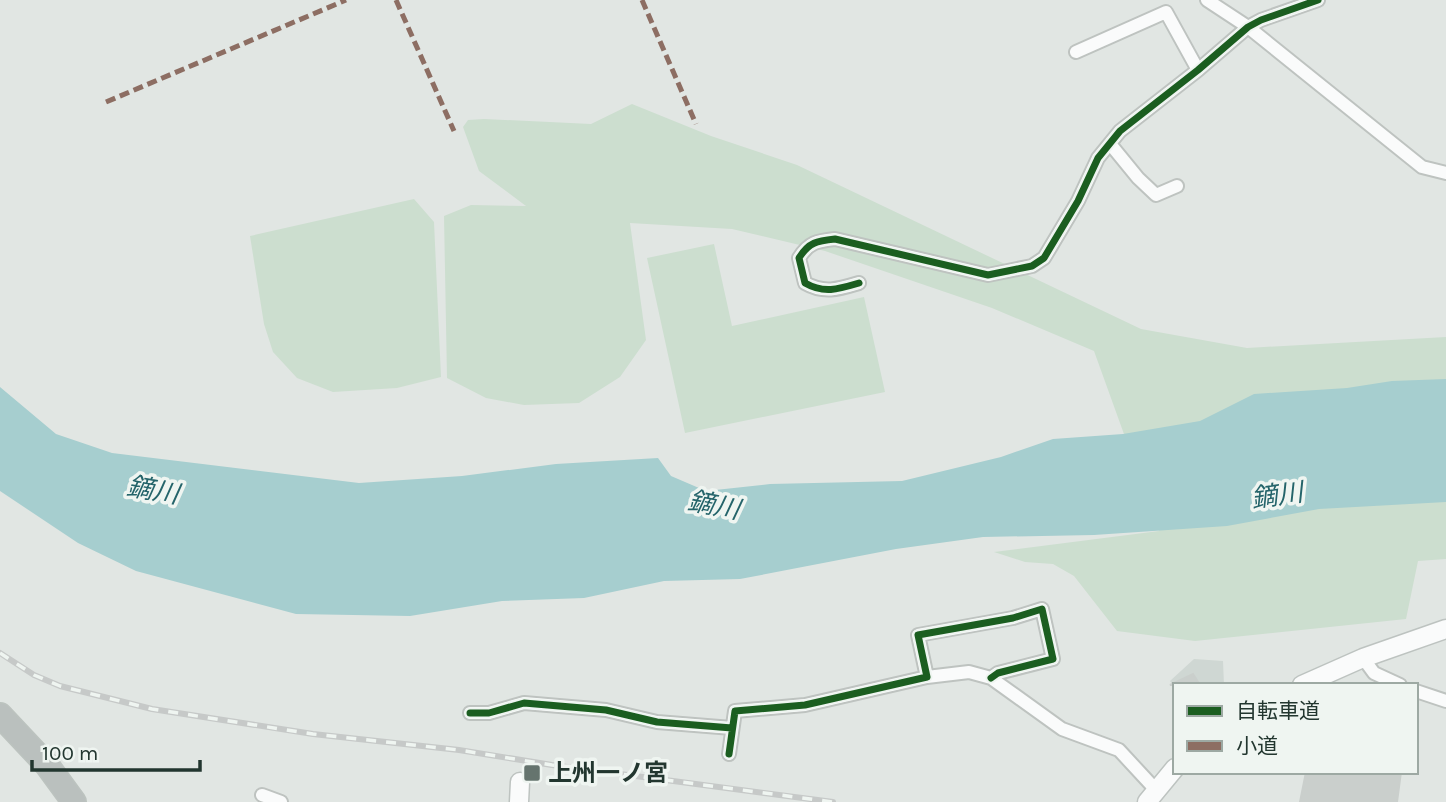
<svg xmlns="http://www.w3.org/2000/svg" width="1446" height="802" font-family="Karla,'Noto Sans JP',sans-serif">
<style>
.built{fill:#cfd7d3}
.green{fill:#ccdecf}
.water{fill:#a6cecf}
.building{fill:#cacfcc;stroke:#cacfcc;stroke-width:2}
.lines{fill:none;stroke-linecap:round;stroke-linejoin:round}
.street-casing{stroke:#bec3c0;stroke-width:16}
.secondary-casing{stroke:#bdc3c0;stroke-width:21}
.highway-casing{stroke:#bcc3bf;stroke-width:26}
.street{stroke:#fafbfb;stroke-width:12}
.secondary{stroke:#fafbfb;stroke-width:18}
.highway{stroke:#bac0be;stroke-width:23}
.rail-casing{stroke:#c6c9c8;stroke-width:6}
.rail{stroke:#eff5f1;stroke-width:3.5;stroke-dasharray:10;stroke-linecap:butt}
.quiet{stroke:#8d6e63;stroke-width:5;stroke-dasharray:10 5;stroke-linecap:butt}
.cycleway-casing{stroke:#eff5f1;stroke-width:11}
.cycleway{stroke:#1b5e20;stroke-width:7}
.poi-dot{fill:#65746e;stroke:#eff5f1;stroke-width:2.5}
.labels{text-anchor:middle;stroke-width:7;stroke-linejoin:round;paint-order:stroke}
.poi-label{font-size:24px;font-weight:bold;fill:#22362f;stroke:#eff5f1;text-anchor:start}
.water-label{font-size:26px;font-style:italic;fill:#24646a;stroke:#eff5f1}
</style>
<rect width="100%" height="100%" fill="#e1e6e3"/>
<!-- built -->
<path class="built" d="M1194,659L1223,661L1224,685H1175V688L1170,681Z"/>
<!-- green -->
<path class="green" d="M632,104L711,136L797,165L1141,329L1247,348L1446,337V559L1418,561L1406,619L1195,641L1117,631L1074,576L1053,564L1025,562L994,552L1159,531L1094,351L992,308L825,251L732,229L630,223L646,340L620,377L579,403L524,405L486,398L447,378L444,216L471,205L526,206L479,171L463,127L468,120L484,119L591,124Z
M414,199L434,222L441,377L397,388L333,392L297,378L273,352L264,324L250,236Z
M714,244L732,326L864,297L885,392L685,433L647,258Z"/>
<!-- water -->
<path class="water" d="M1446,379V502L1319,509L1227,526L1094,535L983,537L896,549L740,579L664,581L584,598L502,601L410,616L296,614L136,571L78,543L0,491V387L56,434L112,453L359,483L462,476L556,464L658,458L671,476L706,491L770,484L902,481L1001,457L1053,439L1123,434L1200,421L1254,394L1347,388L1392,381Z"/>
<!-- building -->
<path class="building" d="M1193,674L1200,685H1170Z
M1306,772H1401L1397,802H1300Z"/>
<g class="lines">
<defs>
<path id="street" d="M1207,0L1248,27L1422,167L1446,173
M1076,52L1166,12L1198,70
M1111,145L1138,178L1156,195L1177,186
M859,283C839,289 824,294 805,283L799,258C809,242 817,241 835,239L988,275L1032,266L1044,258L1078,201L1098,158L1120,131L1198,70L1248,27L1261,20L1318,0
M1363,658L1374,673L1400,685
M927,677L969,672L991,678L1062,729L1119,750L1156,790
M1416,691L1446,701
M470,713H489L524,703L606,710L657,722L732,728
M729,754L735,711L805,705L927,677L918,635L1013,618L1042,609L1053,659L998,673L991,678
M262,795L281,802"/>
<path id="secondary" d="M1302,685L1363,658L1446,629
M519,802L520,782
M1147,802L1175,768"/>
<path id="highway" d="M0,715L47,765L74,802"/>
</defs>
<!-- street casing -->
<use href="#street" class="street-casing"/>
<!-- secondary casing -->
<use href="#secondary" class="secondary-casing"/>
<!-- highway casing -->
<use href="#highway" class="highway-casing"/>
<!-- street -->
<use href="#street" class="street"/>
<!-- secondary -->
<use href="#secondary" class="secondary"/>
<!-- highway -->
<use href="#highway" class="highway"/>
<defs>
<path id="rail" d="M0,653L34,675L60,686L152,709L313,734L459,750L552,765L833,802"/>
</defs>
<!-- rail casing -->
<use href="#rail" class="rail-casing"/>
<!-- rail -->
<use href="#rail" class="rail"/>
<!-- quiet -->
<path class="quiet" d="M396,0L454,131
M642,0L696,124
M106,102L346,0"/>
<defs>
<path id="cycleway" d="M859,283C839,289 824,294 805,283L799,258C809,242 817,241 835,239L988,275L1032,266L1044,258L1078,201L1098,158L1120,131L1198,70L1248,27L1261,20L1318,0
M470,713H489L524,703L606,710L657,722L732,728
M729,754L735,711L805,705L927,677L918,635L1013,618L1042,609L1053,659L998,673L991,678"/>
</defs>
<!-- cycleway casing -->
<use href="#cycleway" class="cycleway-casing"/>
<!-- cycleway -->
<use href="#cycleway" class="cycleway"/>
</g>
<!-- markers -->
<rect class="poi-dot" x="523" y="764" width="18" height="18" rx="3.5"/>
<g class="labels">
<!-- poi labels -->
<g class="poi-label">
<text x="548" y="781">上州一ノ宮</text>
</g>
<!-- water labels -->
<g class="water-label">
<text transform="translate(153 490) rotate(10)" y="9">鏑川</text>
<text transform="translate(1277 495) rotate(-8)" y="9">鏑川</text>
<text transform="translate(714 505) rotate(11)" y="9">鏑川</text>
</g>
</g>
<!-- legend -->
<rect x="1173" y="683" width="245" height="91" fill="#eff5f1" stroke="#9da9a3" stroke-width="2"/>
<rect x="1187" y="706" width="35" height="10" fill="#1b5e20" stroke="#9da9a3" stroke-width="2"/>
<text x="1236" y="718" font-size="21" fill="#22362f">自転車道</text>
<rect x="1187" y="741" width="35" height="10" fill="#8d6e63" stroke="#9da9a3" stroke-width="2"/>
<text x="1236" y="753" font-size="21" fill="#22362f">小道</text>
<!-- scale -->
<path d="M32 760v10h168v-10" fill="none" stroke="#22362f" stroke-width="3.5"/>
<text x="42" y="760" font-size="21" fill="#22362f" stroke="#eff5f1" stroke-width="5" paint-order="stroke">100 m</text>
</svg>
